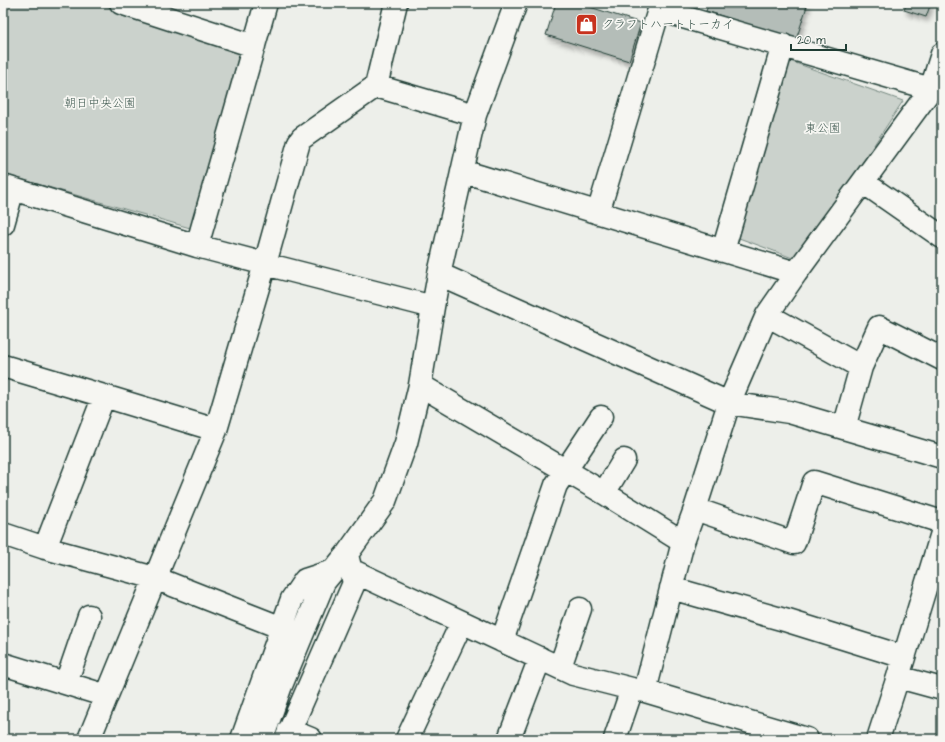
<svg xmlns="http://www.w3.org/2000/svg" width="945" height="742" font-family="'Architects Daughter','Klee One',sans-serif">
<style>
.green{fill:#cbd2cc;stroke:#758880}
.building{fill:#b4bdb8;stroke:#1f3d34;filter:url(#shadow)}
.lines{fill:none;stroke-linecap:round;stroke-linejoin:round}
.minor-casing{stroke:#1f3d34;stroke-width:25}
.minor{stroke:#f6f6f2;stroke-width:22}
.labels{text-anchor:middle;stroke-width:3.5;stroke-linejoin:round;paint-order:stroke}
.poi-label{font-size:12px;fill:#1f3d34;stroke:#f6f6f2;text-anchor:start}
.park-label{font-size:12px;fill:#415b52;stroke:#f6f6f2}
</style>
<defs>
<filter id="shadow"><feDropShadow dx="2.5" dy="4.5" stdDeviation="2" flood-color="#0004"/></filter>
</defs>
<rect width="100%" height="100%" fill="#edefea"/>
<filter id="ink" filterUnits="userSpaceOnUse"><feTurbulence type="fractalNoise" baseFrequency=".025" numOctaves="2"/><feDisplacementMap in="SourceGraphic" scale="8" xChannelSelector="R" yChannelSelector="G"/><feConvolveMatrix kernelMatrix="1 2 1 2 8 2 1 2 1" color-interpolation-filters="sRGB"/></filter>
<g filter="url(#ink)">
<!-- green -->
<path class="green" d="M3,3H95L238,46L244,54L194,225L190,228L3,174Z
M787,60L903,101L798,260L739,238Z"/>
<!-- building -->
<path class="building" d="M556,3H577L641,23L629,61L546,35Z
M709,3H808L796,40L706,11Z
M907,3H931L926,17L904,10Z"/>
<g class="lines">
<defs>
<path id="minor" d="M121,3L254,46
M396,3L376,86L475,115
M659,10L931,89
M462,171L796,273
M863,182L942,237
M3,186L197,246L265,264L433,307
M598,213L661,3
M3,224L13,189
M197,246L266,3
M723,251L783,45
M439,274L729,403L789,412L942,457
M767,315L861,367
M3,366L104,396
M420,385L604,493L683,542
M844,428L861,367L879,327L942,359
M604,493L624,460
M695,509L794,543L814,482L942,522
M3,534L45,548L155,578L282,628
M45,548L104,396L216,430
M351,570L573,674L632,689L645,691L807,739
M671,588L788,621L904,657
M502,641L556,485L601,417
M3,664L107,696
M560,667L580,609
M898,677L942,689
M66,683L89,616
M645,691L683,542L695,509L729,403L767,315L796,273L931,89L942,54
M289,730L311,739
M89,739L216,430L265,264L299,142L302,138L376,86
M242,739L292,599L305,580L333,571
M262,739L280,688L324,582L347,554L385,501L406,443L420,385L433,307L439,274L475,115L516,3
M286,739L354,583L348,559
M407,739L462,622
M509,739L540,658
M615,739L632,689
M878,739L898,677L942,533"/>
</defs>
<!-- minor casing -->
<use href="#minor" class="minor-casing"/>
<!-- minor -->
<use href="#minor" class="minor"/>
</g>
</g>
<!-- icons -->
<defs>
<symbol id="shop-square" viewBox="-11 -11 22 22"><rect x="-9" y="-9" width="18" height="18" rx="4" fill="#c8321e" stroke="#f6f6f2"/><path d="M-5-2.5h2.3a2.7 3.5 0 0 1 5.4 0H5L5.5 6h-11ZM-1.5-2.5h3a1.5 2.3 0 0 0-3 0Z" fill="#fff"/></symbol>
</defs>
<g fill-rule="evenodd">
<use href="#shop-square" x="574" y="12" width="25" height="25"/>
</g>
<g class="labels">
<!-- poi labels -->
<g class="poi-label">
<text x="602" y="28">クラフトハートトーカイ</text>
</g>
<!-- park labels -->
<g class="park-label">
<text x="100" y="107">朝日中央公園</text>
<text x="823" y="132">東公園</text>
</g>
</g>
<!-- margin -->
<rect width="945" height="742" fill="none" stroke="#f6f6f2" stroke-width="16"/>
<rect x="8" y="8" width="929" height="726" fill="none" stroke="#1f3d34" stroke-width="1.5" filter="url(#ink)"/>
<!-- scale -->
<path d="M791 44v6h55v-6" fill="none" stroke="#1f3d34" stroke-width="2"/>
<text x="797" y="44" font-size="12" fill="#1f3d34" stroke="#f6f6f2" stroke-width="3" paint-order="stroke">20 m</text>
</svg>
